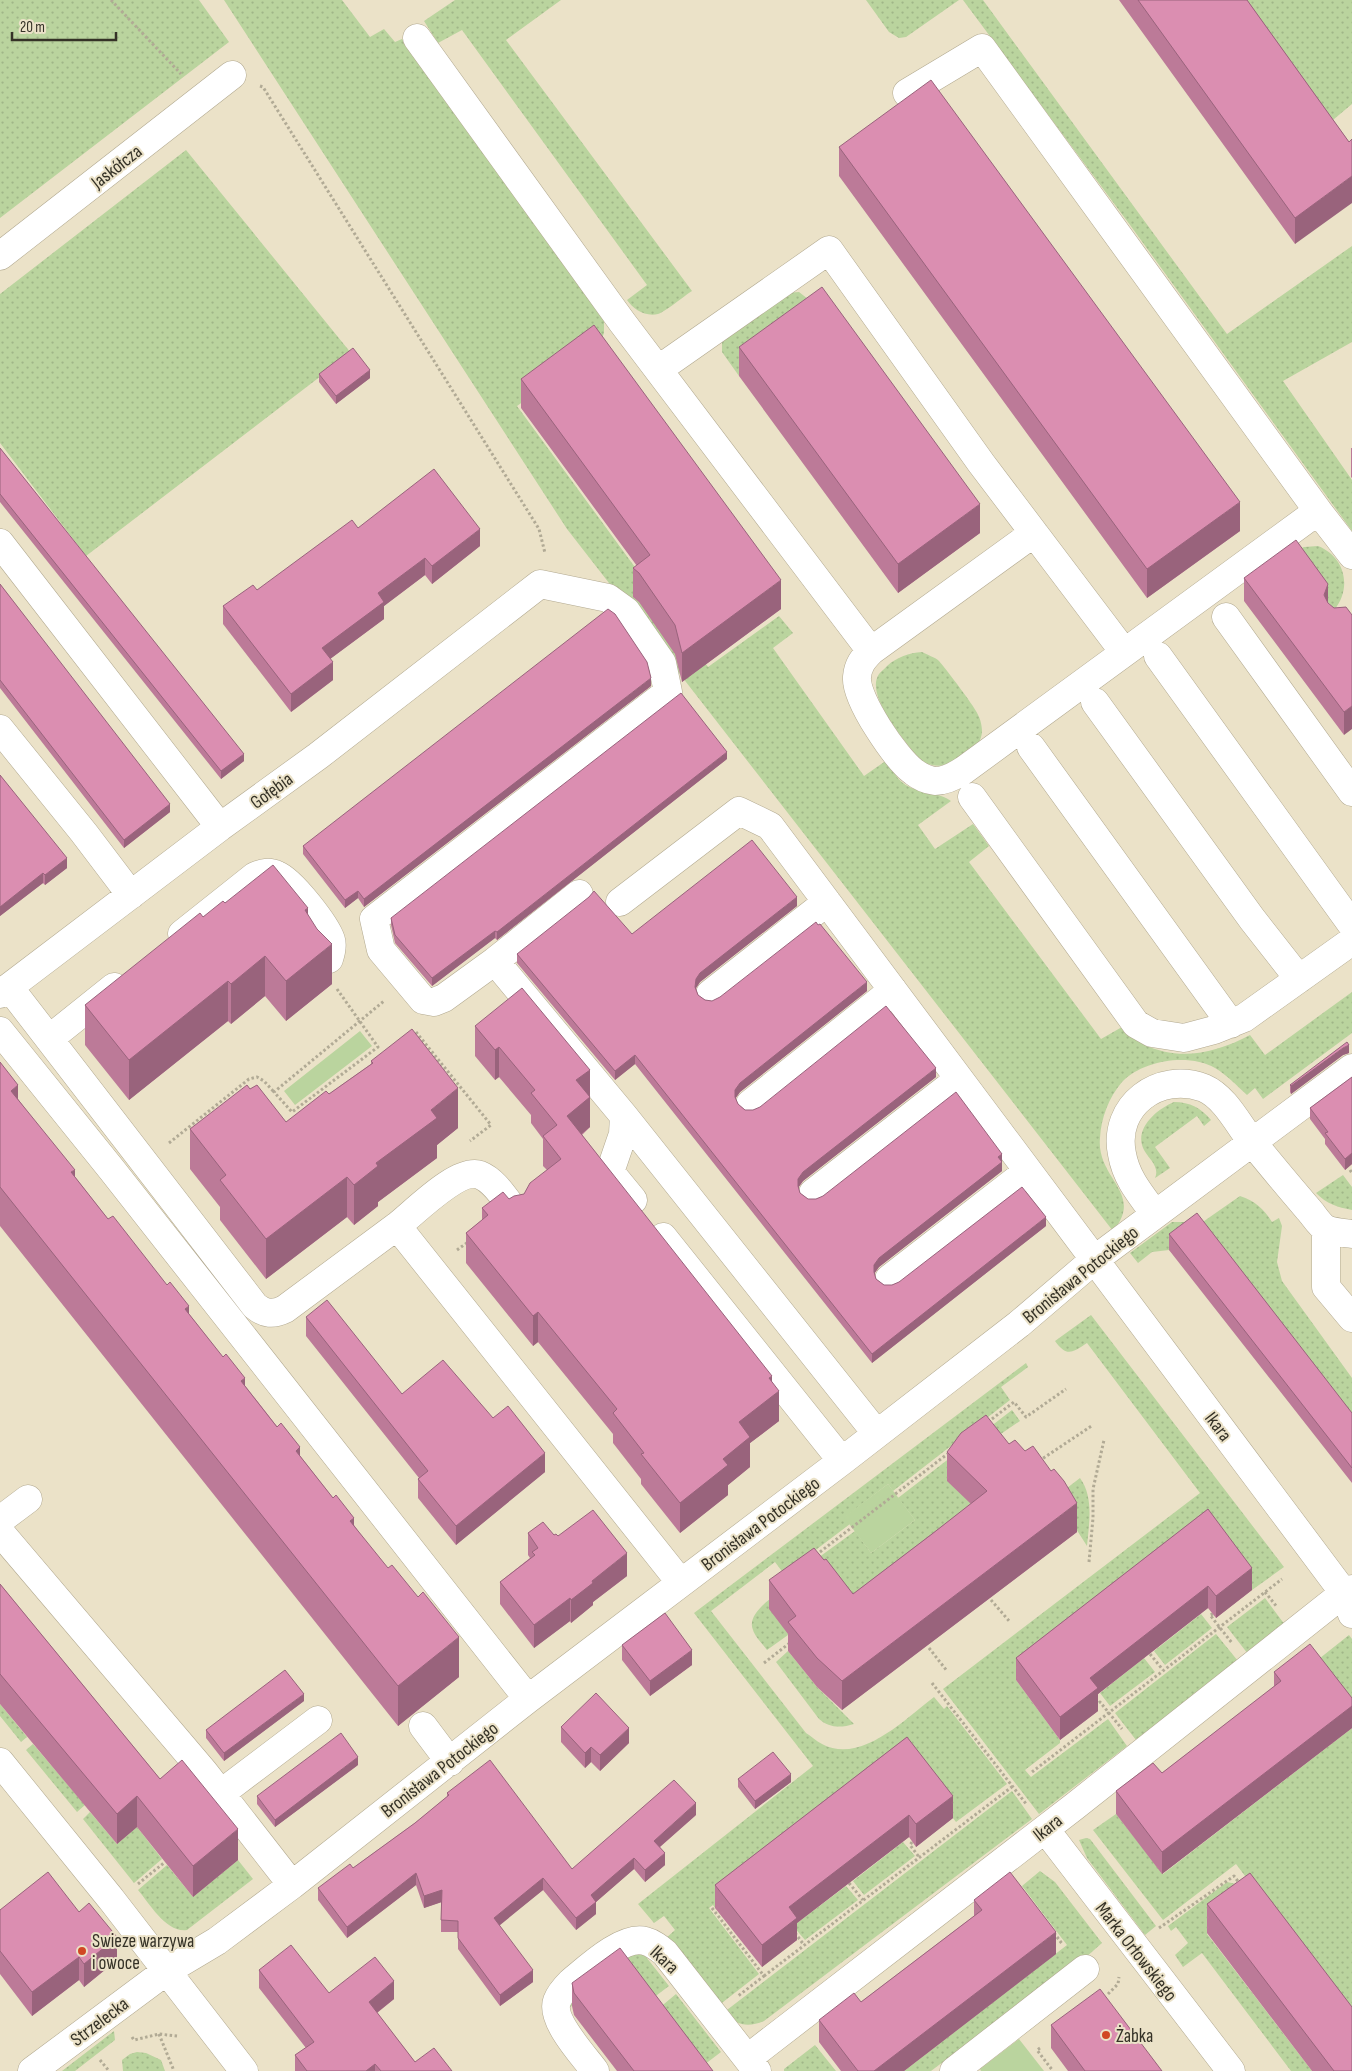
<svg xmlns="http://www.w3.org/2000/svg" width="1352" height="2071" font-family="'Sofia Sans Condensed',sans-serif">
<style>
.grass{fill:url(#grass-dots)}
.park{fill:#bad49e}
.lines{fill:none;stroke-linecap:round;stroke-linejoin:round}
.minor-casing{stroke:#b2a990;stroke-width:29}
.path{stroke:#b1aa95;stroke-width:3;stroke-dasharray:2.5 2.5;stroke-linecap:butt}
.minor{stroke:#fff;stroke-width:28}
.wall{fill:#bc7a98}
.shaded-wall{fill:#99637c}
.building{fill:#db8eb1;stroke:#99637c}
.poi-dot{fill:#d14724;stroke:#ebe2c8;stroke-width:2}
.labels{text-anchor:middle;stroke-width:4;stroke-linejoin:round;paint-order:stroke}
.street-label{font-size:19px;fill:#353227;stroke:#ebe2c8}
.poi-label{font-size:19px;fill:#353227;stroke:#ebe2c8;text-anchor:start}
</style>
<defs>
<pattern id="grass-dots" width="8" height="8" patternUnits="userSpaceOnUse" patternTransform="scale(1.25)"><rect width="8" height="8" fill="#bad49e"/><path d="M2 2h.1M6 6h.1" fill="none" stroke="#a0b688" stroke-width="1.8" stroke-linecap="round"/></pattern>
</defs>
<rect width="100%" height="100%" fill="#ebe2c8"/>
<!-- grass -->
<path class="grass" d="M0,0H199L229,42L0,218Z
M224,0H342L370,37L384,29L395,42L402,39L604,320V333L598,348L517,406L708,667L779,616L793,633L773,648L864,776L887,760C891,767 896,778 903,783C917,794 937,791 951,801L918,825L935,849L973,824L989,846L969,862L1101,1039L1122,1027C1128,1032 1135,1040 1143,1044C1179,1062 1216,1053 1250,1035L1265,1055L1352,992V1033L1263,1099L1255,1088L1247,1095C1237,1086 1227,1075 1215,1068C1189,1053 1143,1060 1122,1082C1109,1097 1101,1118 1100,1138C1096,1179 1145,1193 1113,1231L567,529Z
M455,0H561L506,40L692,291C684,296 665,312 658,314C645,317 633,309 627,300L647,285L462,30L438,43L424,21Z
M866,0H959L906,37L899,38L889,32Z
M963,0H983L1227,334L1352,246V342L1283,381L1352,480V531L1130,225Z
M1228,0H1352V104L1321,130Z
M186,150L351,353L86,556L0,443V294Z
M799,292L808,299L822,316L739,376L722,352V339L785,293Z
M1318,546C1346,557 1352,589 1334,610L1292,552L1304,547Z
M922,652C927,655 935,657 939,661C945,668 977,709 979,717C981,721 982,728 982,732C979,759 941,775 920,760C907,743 864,696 879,674C881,671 885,669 887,666C897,657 909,653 922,652Z
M1174,1102C1190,1102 1201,1108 1211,1120L1204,1126L1197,1116L1155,1147L1170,1168L1155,1178C1160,1167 1149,1159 1144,1150C1133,1129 1157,1109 1174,1102Z
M1343,1175L1352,1187V1210C1337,1207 1327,1204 1316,1193Z
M1240,1196C1255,1201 1263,1208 1272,1222L1279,1218L1282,1226L1277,1262L1282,1281L1352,1378V1428L1169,1250L1152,1252L1138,1263L1130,1253L1172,1222H1185L1197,1226Z
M1091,1315L1284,1567L1252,1590L1208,1532L1016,1680L1060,1740V1743L1025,1770L1031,1777L1108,1719L1127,1746L1039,1814L943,1689L1200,1493L1087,1343C1073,1352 1067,1358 1055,1341Z
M1026,1363L1028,1367L1001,1387L1010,1400L893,1491L888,1484L845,1517L850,1524L784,1574L775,1562L711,1611L806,1733C811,1736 816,1741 822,1744C861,1765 906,1718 934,1697L944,1709L947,1706L1007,1784L956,1822L908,1759L715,1908L713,1905L709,1908L759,1974L718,2006L665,1939L675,1930L664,1916L654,1923L638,1904L813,1766L694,1613Z
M1012,1410L1020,1421L986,1444L971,1505L988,1522L788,1635L767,1650C763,1644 755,1637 753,1630C745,1612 780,1592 791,1584L789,1579L855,1531L871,1553L915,1520L898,1498Z
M1080,1478C1094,1497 1089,1524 1087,1546L1064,1510L1054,1498Z
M1265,1598L1285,1625L1248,1654L1227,1627Z
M1201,1614L1212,1628L1165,1665L1154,1651Z
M1216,1634L1238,1661L1136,1740L1115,1713Z
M1349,1635L1352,1639V1721L1310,1666Z
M788,1651L817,1687L854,1724C841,1728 829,1728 819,1719L776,1662Z
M1144,1658L1155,1672L1110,1706L1100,1693Z
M0,1704L27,1737L21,1742L0,1716Z
M1352,1728V2018L1236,1864L1163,1920L1093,1830L1116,1814L1163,1874Z
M33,1744L85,1805L77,1812L26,1750Z
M1012,1791L1032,1819L764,2021C747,2028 737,2025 723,2013Z
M90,1812L117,1844L137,1827L162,1859L134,1883L83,1819Z
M1086,1838L1090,1839L1156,1926L1145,1935L1087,1858L1079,1840Z
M903,1842L915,1856L864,1895L853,1881Z
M238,1860L253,1879L187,1930C166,1933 150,1904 138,1890L167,1865L193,1897Z
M1040,1871L1055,1882L1102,1943L1085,1958L1067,1968L931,2071H904L1067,1945L1022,1886Z
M1227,1882L1236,1884L1207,1934L1312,2071H1291L1202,1953L1183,1967L1175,1955L1188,1943L1176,1927L1171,1931L1168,1926Z
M846,1886L858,1900L805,1940L793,1926Z
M639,1948L669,1986L645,2004L620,1971L569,2008L568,1992Z
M676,1994L721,2052L696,2071L652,2014Z
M114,2031L115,2040L75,2071H62Z
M815,2045L836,2071H784V2069Z
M137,2052L146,2053L161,2060L165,2071H123L122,2060L130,2054Z"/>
<!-- park -->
<path class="park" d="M360,1031L372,1046L295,1105L284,1091Z
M888,1484L915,1520L871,1553L844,1517Z
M1019,2039L1044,2071H981L980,2069Z"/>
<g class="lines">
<defs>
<path id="minor" d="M417,38L622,322L871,651C863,659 858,665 857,677C855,699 896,759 914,772C919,776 928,780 935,781C946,781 955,776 964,770L1318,511L1352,555
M907,93L982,48L1318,511
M0,256L232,75
M659,369L829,250L981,463L1124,652
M0,543L220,827
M1226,617L1352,792
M871,651L1034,533
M1158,656L1352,925
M1095,702L1252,919L1299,979
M0,729L84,833L131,895
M1031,747L1231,1024
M972,797L1136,1024L1152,1033L1184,1038L1214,1030L1244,1018L1352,941
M620,902L739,811L770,826L1344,1593L1352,1589
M182,934L255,876C263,873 269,871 277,875C292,881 326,925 331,940C333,946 331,953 329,959
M495,961L579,894
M9,987L255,1306C265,1314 273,1315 285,1309L397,1226L681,1583
M0,994L220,827L318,756L540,584L608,598L626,611L662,663L668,692L374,919L381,950L423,1000L434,1002L444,998L495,961L624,1116L623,1134L610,1172L633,1200
M710,994L827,902
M0,1031L112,1170L528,1699
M49,1039L114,987
M750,1104L893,990
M624,1116L877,1434
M813,1193L959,1079
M1155,1214C1141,1195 1126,1178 1122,1154C1112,1106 1159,1071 1204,1088C1225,1097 1238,1124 1252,1142C1270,1164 1289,1187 1308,1209C1313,1214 1319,1225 1326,1229C1332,1232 1345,1233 1352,1234
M397,1226C414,1213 458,1167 480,1175C495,1181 505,1199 515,1211
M1326,1229V1287L1352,1318
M663,1237L842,1461
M889,1279L1028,1171
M0,1520L28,1499
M0,1532L204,1772L292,1885
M423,1726L450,1762
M0,1762L111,1899L244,2071
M220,1794L318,1720
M1045,1829L1231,2071
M748,2058L1075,1806L1344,1593L1352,1614
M32,2071L165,1972L217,1941L292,1885L528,1699L842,1461L1019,1324L1094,1260L1352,1068
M595,2071C584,2056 550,2020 557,2001C560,1993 566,1987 571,1982C588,1968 623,1935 645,1941C653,1943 659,1948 665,1953L757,2071
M954,2071L1085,1969"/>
</defs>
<!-- minor casing -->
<use href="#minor" class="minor-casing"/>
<!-- path -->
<path class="path" d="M111,0L181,74
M260,86L263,87L539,529L545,553
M337,989L378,1047L292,1112L274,1092L384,1001
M416,1032L491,1125L470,1141
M169,1143L249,1079L257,1077L264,1081L274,1092
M1350,1170L1352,1173
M457,1250L468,1242
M988,1422L1014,1402L1026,1417L1066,1389
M1039,1461L1093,1425
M816,1555L950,1452
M1089,1562L1093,1518V1489L1104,1440
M1265,1592L1277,1607
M991,1600L1010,1622
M1213,1614L1210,1615L1232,1643
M929,1648L947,1671
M1150,1654L1163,1670
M764,1663L791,1642
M932,1683L1027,1805
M1095,1706L1100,1702L1122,1729
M1032,1772L1282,1579
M912,1842L910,1845L919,1857
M849,1883L863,1900
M138,1884L165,1862
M712,1908L764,1976L738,1996
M1159,1928L1234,1876L1240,1884
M795,1933L804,1945
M1054,1933L1063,1945
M764,1976L1013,1786
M1108,1994L1118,1984L1119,1977
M159,2034L174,2071
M132,2037L134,2040L159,2034L177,2036
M1040,2048L1037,2050L1053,2071
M100,2060L109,2071"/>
<!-- minor -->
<use href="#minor" class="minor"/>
</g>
<!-- wall -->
<path class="wall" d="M1119,0H1247L1349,142L1295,244Z
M839,147L1240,531L1147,598L839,176Z
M739,347L980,533L898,593L739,376Z
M319,374L370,378L336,404L319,382Z
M521,379L781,609L682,682L675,654L639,602L633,597V568L637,566L521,408Z
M0,448L244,761L221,779L0,502Z
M1351,448H1352V478L1351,477Z
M358,528L480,546L432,584L425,575L384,606V619L330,659L333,680L291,712L223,624V606L257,590Z
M1244,578L1334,608L1346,607L1344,735L1244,601Z
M0,584L170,812L124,848L0,688Z
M651,686L364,907L358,898L345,908L303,854V846Z
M727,759L497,940L495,938L432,986L395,943L391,925V918Z
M0,775L67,868L45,885L43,883L0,916Z
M225,903L308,916L332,984L286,1021L265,996L231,1024L228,1021L129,1100L85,1045V1005L203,917Z
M797,906L700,982L696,988L698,995L705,1000L712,1001L867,991L740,1092L735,1099L738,1104L745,1110H753L936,1077L803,1181L798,1188L800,1193L808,1199H816L1002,1154V1171L879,1267L874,1274L876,1279L884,1285H892L1046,1226L872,1363L635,1064L615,1080L517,963V954Z
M475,1026L590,1070V1127L582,1135L772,1382L779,1421L750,1443V1467L728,1485V1495L680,1533L641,1484V1479L613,1443V1434L538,1342L533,1346L466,1263V1233L482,1220V1208L524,1194L547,1170L543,1166V1139L531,1123V1115L499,1077L495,1080L475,1056Z
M1349,1045V1053L1343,1055L1291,1094L1290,1092V1085Z
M371,1061L458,1128L437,1145V1158L378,1202V1206L354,1225L347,1217L266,1279L220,1220V1207L190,1169V1129L250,1089L286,1122L329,1094L371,1064Z
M0,1062L18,1099L75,1177L108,1219L189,1314L354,1525L459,1677L398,1726L0,1226Z
M1352,1077V1164L1345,1170L1325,1144V1139L1310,1119V1108Z
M1169,1234L1352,1413V1483L1169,1250Z
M306,1317L402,1394L493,1418L545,1472L456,1545L418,1498V1479L419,1478L306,1336Z
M947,1452L1077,1532L842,1710L817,1687L788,1651V1634L769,1609V1580L853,1594L971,1504L947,1481Z
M1208,1509L1252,1590L1216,1618L1208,1608L1098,1694V1711L1060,1740L1016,1680V1658Z
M528,1533L558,1536L627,1576L593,1602V1605L571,1623L570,1621L534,1648L500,1604V1582L530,1558L528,1555Z
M0,1584L160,1779L238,1860L193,1897L137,1827L117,1844L0,1704Z
M622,1645L692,1665L650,1696L622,1660Z
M1274,1672L1352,1698V1728L1162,1874L1116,1814V1791L1162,1773L1274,1687Z
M304,1701L224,1761L206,1738V1730Z
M561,1727L629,1743L600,1771L591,1762L585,1768L561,1742Z
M907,1737L953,1818L916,1847L909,1837L797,1923V1940L762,1967L715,1908V1885Z
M358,1765L275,1827L257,1804V1796Z
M738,1779L791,1782L755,1809L738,1787Z
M447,1793L572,1869L696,1815L660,1847L665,1865L645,1882L634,1869L596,1902V1914L576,1930L543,1890L499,1925L533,1982L500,2006L458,1949V1932H441V1902L424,1908L416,1885L347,1938L318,1900V1888L353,1868L415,1823L447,1797Z
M974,1900L1056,1954L904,2071H841L819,2042V2020L861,2002L974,1916Z
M1207,1904L1352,2071H1312L1207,1933Z
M0,1910L117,1960L84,1987L79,1980L32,2016L0,1974Z
M259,1970L329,1993L394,1999L377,2013L415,2062L452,2071H295V2055L306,2048L259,1988Z
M572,1983L713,2071H617L574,2015L572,2006Z
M1051,2025L1162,2071H1068L1051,2048Z"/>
<!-- shaded-wall -->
<path class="shaded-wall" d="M1352,176V203L1295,244V218Z
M370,370V378L336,404V396Z
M1240,502V531L1147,598V569Z
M980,504V533L898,593V564Z
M480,529V546L432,584V566Z
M425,558V575L384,606V619L322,665V648L378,593Z
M781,580V609L682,682V653Z
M1328,584V606L1324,595Z
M333,662V680L291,712V694Z
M651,678V686L364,907V899Z
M1352,706V729L1344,735V712Z
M727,752V759L497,940V932Z
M244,754V761L221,779V771Z
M170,804V812L124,848V840Z
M67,858V868L45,885V875Z
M43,873V883L0,916V907Z
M358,891V898L345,908V900Z
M797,897V906L700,982L696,988L695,996V987L696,979L700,973Z
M308,908V948L305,910Z
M495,931V938L432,986V978Z
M332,944V984L286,1021V981Z
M265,956V996L231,1024V984Z
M228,981V1021L129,1100V1060Z
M867,982V991L740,1092L735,1099V1090L740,1083Z
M1349,1045V1053L1343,1055L1291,1094V1086L1343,1048Z
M499,1047V1077L495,1080V1050Z
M635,1055V1064L615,1080V1071Z
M936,1068V1077L803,1181L798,1188V1179L803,1172Z
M590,1070V1127L567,1146V1116L576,1080Z
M18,1085V1125L11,1091Z
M458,1088V1128L437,1145V1158L378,1202V1206L354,1225V1185L431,1110Z
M1352,1153V1164L1345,1170V1159Z
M1002,1154V1171L879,1267L874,1274V1265L879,1258Z
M75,1170V1210L71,1172Z
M347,1177V1217L266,1279V1239Z
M1046,1217V1226L872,1363V1354Z
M189,1306V1346L185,1309Z
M538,1312V1342L533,1346V1316Z
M772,1376V1396L779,1391V1421L750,1443V1467L728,1485V1495L680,1533V1503L723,1459L739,1422L769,1378Z
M245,1378V1418L241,1381Z
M300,1447V1487L296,1451Z
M545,1453V1472L456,1545V1526Z
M1077,1503V1532L842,1710V1681Z
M354,1518V1557L350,1521Z
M627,1553V1576L593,1602V1605L571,1623V1600L592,1581Z
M1252,1568V1590L1216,1618V1596Z
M1208,1586V1608L1098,1694V1711L1060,1740V1717L1090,1678Z
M570,1598V1621L534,1648V1625Z
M459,1637V1677L398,1726V1686Z
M692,1650V1665L650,1696V1681Z
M304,1694V1701L224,1761V1753Z
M1352,1706V1728L1162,1874V1852Z
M629,1728V1743L600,1771V1755Z
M591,1747V1762L585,1768V1753Z
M358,1757V1765L275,1827V1820Z
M791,1774V1782L755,1809V1801Z
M137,1796V1827L117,1844V1814Z
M953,1796V1818L916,1847V1824Z
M696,1803V1815L654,1852V1841Z
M909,1815V1837L797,1923V1940L762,1967V1945L789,1907Z
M238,1829V1860L193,1897V1866Z
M665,1853V1865L645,1882V1870Z
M634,1858V1869L596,1902V1914L576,1930V1918L591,1895Z
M416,1873V1885L347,1938V1927Z
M543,1878V1890L494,1930V1918Z
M442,1890V1902L424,1908V1896Z
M1056,1932V1954L904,2071H874Z
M117,1937V1960L84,1987V1964Z
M79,1957V1980L32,2016V1992Z
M533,1970V1982L500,2006V1995Z
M394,1981V1999L369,2019V2002Z
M375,2064V2071H366Z"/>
<!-- building -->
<path class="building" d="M1138,0H1247L1349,142L1352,139V176L1295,218Z
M931,80L1240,502L1147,569L839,147Z
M822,287L980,504L898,564L739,347Z
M594,325L781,580L682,653L675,625L639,573L633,568L650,555L521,379Z
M353,348L370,370L336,396L319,374Z
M0,448L244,754L221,771L0,494Z
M434,469L480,529L432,566L425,558L378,593L384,602L322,648L333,662L291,694L223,606L253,585L257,590L352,520L358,528Z
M1296,540L1328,584L1324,595L1328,603L1334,608L1346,607L1352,615V706L1344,712L1244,578Z
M0,584L170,804L124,840L0,680Z
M608,609L615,614L647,662L651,678L364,899L358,891L345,900L303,846Z
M681,693L727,752L497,932L495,931L432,978L395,935L391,918Z
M0,775L67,858L45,875L43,873L0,907Z
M752,840L797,897L700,973L696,979L695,987L698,995L705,1000L712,1001L720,997L816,922L818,925L820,924L867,982L740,1083L735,1090V1097L738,1104L745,1110H753L760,1107L886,1006L936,1068L803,1172L798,1179V1186L800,1193L808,1199H816L823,1196L956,1092L1002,1154L998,1157L1002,1162L879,1258L874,1265V1272L876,1279L884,1285H892L899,1282L1022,1187L1046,1217L872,1354L635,1055L615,1071L517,954L589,897L594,891L632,934Z
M273,865L308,908L305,910L317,929L332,944L286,981L265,956L231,984L228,981L129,1060L85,1005L200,913L203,917L223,901L225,903Z
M522,988L590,1070L576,1080L590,1097L567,1116L772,1376L769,1378L779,1391L739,1422L750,1437L723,1459L728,1465L680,1503L641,1454L644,1453L613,1413L617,1409L538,1312L533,1316L466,1233L488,1215L482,1208L503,1192L509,1199L514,1196L524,1194L530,1183L561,1159L543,1136L557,1125L531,1093L535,1090L499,1047L495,1050L475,1026Z
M412,1029L458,1088L431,1110L437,1118L376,1163L378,1166L354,1185L347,1177L266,1239L220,1180L226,1175L190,1129L247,1085L250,1089L257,1085L286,1122L326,1091L329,1094L373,1063L371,1061Z
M1347,1042L1349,1045L1343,1048L1291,1086L1290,1085Z
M0,1062L18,1085L11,1091L75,1170L71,1172L108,1219L113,1216L167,1285L170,1282L189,1306L185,1309L223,1357L226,1354L245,1378L241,1381L277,1427L281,1423L300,1447L296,1451L333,1498L336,1495L354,1518L350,1521L388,1568L392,1565L418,1597L423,1592L459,1637L398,1686L0,1187Z
M1352,1077V1153L1345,1159L1325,1133L1328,1132L1310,1108Z
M1197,1213L1352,1413V1468L1169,1234Z
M327,1300L402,1394L443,1360L493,1418L508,1406L545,1453L456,1526L418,1479L428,1471L306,1317Z
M986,1415L1009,1444L1015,1440L1025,1451L1033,1446L1051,1471L1054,1469L1064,1481L1077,1503L842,1681L817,1658L788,1622L796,1616L769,1580L814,1548L824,1560L826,1559L853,1594L932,1534L987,1491L947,1452L961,1433Z
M1208,1509L1252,1568L1216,1596L1208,1586L1090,1678L1098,1688L1060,1717L1016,1658Z
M593,1510L627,1553L592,1581L593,1583L571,1600L570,1598L534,1625L500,1582L535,1555L532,1552L538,1548L528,1533L543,1522L554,1535L556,1534L558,1536Z
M0,1584L160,1779L182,1760L238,1829L193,1866L137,1796L117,1814L0,1674Z
M665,1613L692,1650L650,1681L622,1645Z
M1310,1644L1352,1698V1706L1162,1852L1116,1791L1153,1763L1162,1773L1281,1681L1274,1672Z
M285,1670L304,1694L224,1753L206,1730Z
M596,1693L629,1728L600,1755L591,1747L585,1753L561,1727Z
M341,1733L358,1757L275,1820L257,1796Z
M907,1737L953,1796L916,1824L909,1815L789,1907L797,1918L762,1945L715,1885Z
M773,1752L791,1774L755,1801L738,1779Z
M490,1760L572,1869L674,1780L696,1803L654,1841L665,1853L645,1870L634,1858L591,1895L596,1902L576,1918L543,1878L494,1918L533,1970L500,1995L458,1938V1921L441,1920L442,1890L424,1896L416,1873L347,1927L318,1888L350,1864L353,1868L415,1823L449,1795L447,1793Z
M48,1872L79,1912L89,1903L117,1937L84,1964L79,1957L32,1992L0,1951V1910Z
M1010,1872L1056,1932L874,2071H858L819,2020L854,1993L861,2002L982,1910L974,1900Z
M1250,1873L1352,2007V2071H1334L1207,1904Z
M291,1945L329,1993L375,1957L394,1981L369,2002L415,2062L434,2048L452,2071H381L375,2064L366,2071H307L295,2055L314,2042L259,1970Z
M620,1948L713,2071H634L574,1993L572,1983Z
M1100,1989L1162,2071H1085L1051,2025Z"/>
<!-- markers -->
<g class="poi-dot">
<circle cx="82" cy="1951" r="5"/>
<circle cx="1106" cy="2035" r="5"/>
</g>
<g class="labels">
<!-- street labels -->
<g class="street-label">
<text transform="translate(116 166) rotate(-38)" y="7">Jaskółcza</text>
<text transform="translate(271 790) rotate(-36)" y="7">Gołębia</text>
<text transform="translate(1080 1274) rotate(-39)" y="7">Bronisława Potockiego</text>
<text transform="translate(1219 1426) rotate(53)" y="7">Ikara</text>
<text transform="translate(760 1523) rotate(-37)" y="7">Bronisława Potockiego</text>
<text transform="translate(439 1769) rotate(-38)" y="7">Bronisława Potockiego</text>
<text transform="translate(1047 1827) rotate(-38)" y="7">Ikara</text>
<text transform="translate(1137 1951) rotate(52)" y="7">Marka Orłowskiego</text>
<text transform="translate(665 1959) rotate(43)" y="7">Ikara</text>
<text transform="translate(99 2021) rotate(-37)" y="7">Strzelecka</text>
</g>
<!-- poi labels -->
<g class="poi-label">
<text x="92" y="1947">Swieze warzywa<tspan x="92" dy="22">i owoce</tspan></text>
<text x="1116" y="2042">Żabka</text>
</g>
</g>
<!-- scale -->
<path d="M12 32v8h104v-8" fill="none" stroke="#353227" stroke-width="2.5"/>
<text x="20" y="32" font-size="15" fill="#353227" stroke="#ebe2c8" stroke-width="4" paint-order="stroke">20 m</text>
</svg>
